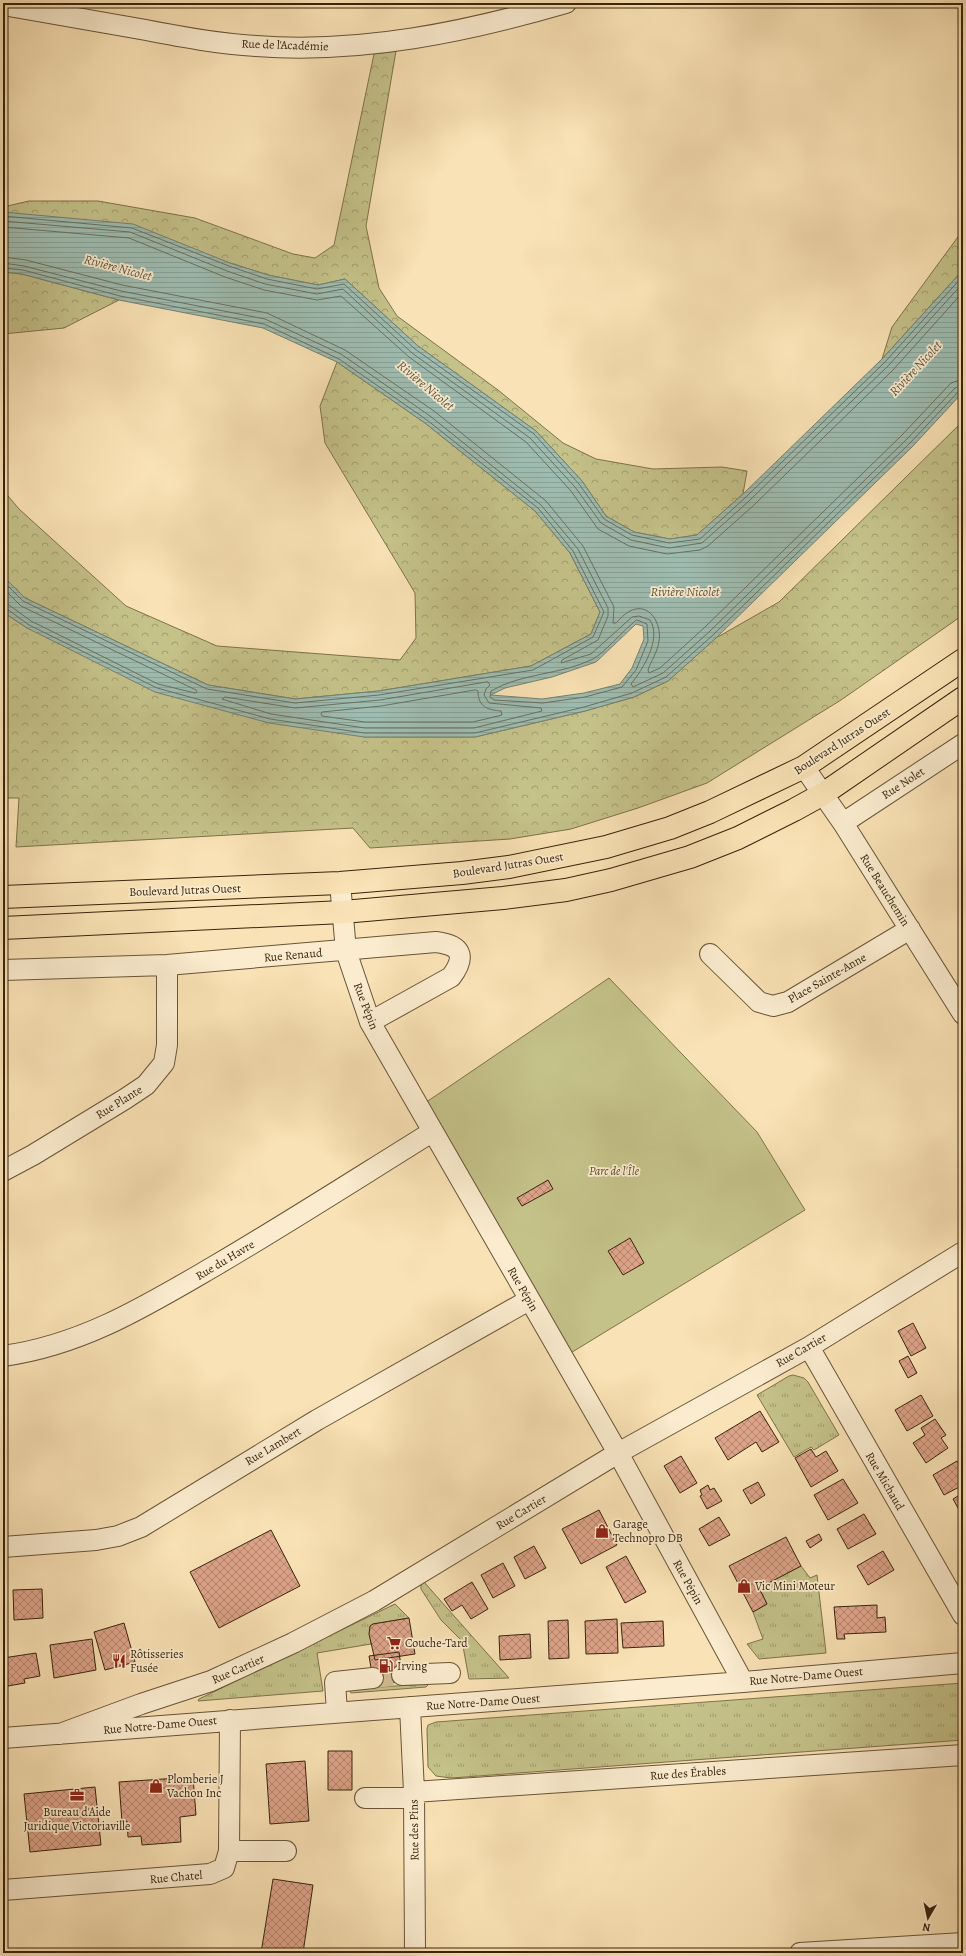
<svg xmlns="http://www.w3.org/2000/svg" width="966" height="1956" font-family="Alegreya,serif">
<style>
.grass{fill:url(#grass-tufts);stroke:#7e724a}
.forest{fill:url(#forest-crowns);stroke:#7e724a}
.park{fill:#c4c189;stroke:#7e724a}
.water{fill:url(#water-rules);stroke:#758070;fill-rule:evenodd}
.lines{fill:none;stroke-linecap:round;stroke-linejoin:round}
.shore{stroke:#6b705f;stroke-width:1}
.building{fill:url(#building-cross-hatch);stroke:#38240c}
.minor-tunnel{stroke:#d2bc93;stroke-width:20;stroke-dasharray:20 10;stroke-linecap:butt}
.minor-casing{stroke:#685436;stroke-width:22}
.major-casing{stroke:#38240c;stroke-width:24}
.minor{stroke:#fbeccf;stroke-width:20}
.major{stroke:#f9e2b5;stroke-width:22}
.labels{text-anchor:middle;stroke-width:3.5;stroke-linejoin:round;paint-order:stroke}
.street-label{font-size:12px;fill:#38240c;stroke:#fbeccf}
.park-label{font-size:12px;font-style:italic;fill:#5b4b2b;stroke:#fbeccf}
.poi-label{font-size:12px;fill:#38240c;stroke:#fbeccf;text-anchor:start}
.water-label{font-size:13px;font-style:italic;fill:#57523e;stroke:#fbeccf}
</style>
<defs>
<pattern id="grass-tufts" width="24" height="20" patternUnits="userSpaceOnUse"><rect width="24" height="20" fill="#c4c189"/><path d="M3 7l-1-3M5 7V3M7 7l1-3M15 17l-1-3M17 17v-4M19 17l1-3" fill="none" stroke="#a09d6e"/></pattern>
<pattern id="forest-crowns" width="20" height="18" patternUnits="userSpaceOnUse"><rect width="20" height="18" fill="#c4c189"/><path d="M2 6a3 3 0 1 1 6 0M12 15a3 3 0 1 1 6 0" fill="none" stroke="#a09d6e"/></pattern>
<pattern id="water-rules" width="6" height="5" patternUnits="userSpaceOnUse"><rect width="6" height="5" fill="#9ebdb2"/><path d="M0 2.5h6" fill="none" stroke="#89a298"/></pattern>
<pattern id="building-cross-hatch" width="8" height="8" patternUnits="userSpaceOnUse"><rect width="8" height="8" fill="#dda389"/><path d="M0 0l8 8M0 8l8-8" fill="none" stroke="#b4856e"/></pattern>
</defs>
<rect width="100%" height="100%" fill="#f9e2b5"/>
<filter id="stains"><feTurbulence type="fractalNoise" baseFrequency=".005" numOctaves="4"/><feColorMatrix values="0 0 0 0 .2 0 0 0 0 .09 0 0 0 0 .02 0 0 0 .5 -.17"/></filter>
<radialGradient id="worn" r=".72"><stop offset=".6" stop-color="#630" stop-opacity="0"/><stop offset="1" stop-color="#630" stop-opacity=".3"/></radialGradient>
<!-- grass -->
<path class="grass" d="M793,1375L804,1378L808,1382L839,1435L814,1450L811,1447L794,1457L757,1395L789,1376Z
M801,1566L810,1578L817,1575L826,1653L759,1659L747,1644L763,1639L753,1612L767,1604L759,1588Z
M424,1582L509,1678L469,1679L462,1641L441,1620L421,1589V1584Z
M395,1604L409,1618L373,1624L370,1626L371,1644L317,1653L323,1691L198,1701L199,1699Z
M963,1683V1740L451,1778L436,1776L428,1767L427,1729L428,1725L436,1722Z
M426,1684L428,1685L426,1687L351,1693L350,1691L351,1689Z"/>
<!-- forest -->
<path class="forest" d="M396,51L366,226L379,288L397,316L498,390L563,443L596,459L653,469L722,467L747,471L743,494L697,535L670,539L634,532L606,516L582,481L536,431L418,346L345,279L318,285L268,275L230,263L3,212V207L29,201H98L195,218L293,254L315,258L334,245L374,54Z
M963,230V270L882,359L892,327Z
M3,272L22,274L119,300L64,328L3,334Z
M337,362L425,423L535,511L570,553L600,612L591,634L531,666L379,691L295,699L208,685L25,598L6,579L3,566V490L19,509L126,606L217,646L400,660L416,638L415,593L325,443L320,406Z
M963,421V615L841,700L707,783L638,808L571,829L510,839L370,848L353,828L16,847L19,798H3V612L27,628L364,737H475L585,711L634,697L668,681L716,638L779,602Z"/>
<!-- park -->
<path class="park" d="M609,978L757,1132L805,1210L569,1354L425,1103Z"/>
<!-- water -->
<path class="water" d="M3,212L133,224L230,263L268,275L318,285L345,279L418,346L536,431L582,481L606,516L634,532L670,539L697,535L743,494L882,359L963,270V392L913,446L716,638L668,681L634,697L585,711L475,737H364L269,723L155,692L27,628L3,612V566L6,579L25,598L208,685L295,699L379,691L531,666L591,634L600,612L570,553L535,511L425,423L337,362L263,328L119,300L22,274L3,272ZM636,624L643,626L644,639L632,668L620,684L584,693L542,699L491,695L505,688L552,677L596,662Z"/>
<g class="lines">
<!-- shore -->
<path class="shore" d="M3,216L132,228L229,266L267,279L317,289L344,284L415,349L534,434L579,484L604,519L632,535L669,543L700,539L746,497L885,362L963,276
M3,221L130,232L227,271L265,284L317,294L343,289L412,353L530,438L575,487L601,523L631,540L669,548L702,543L749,501L889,365L963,283
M3,227L129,238L225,277L264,290L317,300L341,296L409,357L526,442L571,491L598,529L629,546L667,554L700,550L708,546L754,505L893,370L963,292
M3,257L26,260L122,285L267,313L345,350L434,411L546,501L583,546L614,607L613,623H616C620,619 624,614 630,611C650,601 662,625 659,641C658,651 651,661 648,670L649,673L660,668L705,627L902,435L951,383L963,379
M3,263L24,266L121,291L265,319L341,354L430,416L541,505L578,549L608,608V616L598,640L562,660L561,663L591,654L632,617L639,616L650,620C662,639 643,669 631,684L633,687L663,673L709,632L907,439L955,388L963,385
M3,268L23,270L120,296L264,324L339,359L427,420L538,508L573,551L604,612L593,637L533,670L379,695L295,703L207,689L23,601L3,581
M3,588L21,606L196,690L197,692L195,693L158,684L31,621L9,605L3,604
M3,609H7L29,625L157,688L270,719L364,733H475L584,707L632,693L666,677L713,635L910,443L959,391L963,390
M637,620L647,624L648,641L636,670L622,687L585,697L543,703L494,700L490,697L491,691C521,673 561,675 593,659C604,653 623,631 634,622Z
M488,682L490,685L486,689L484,695L489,703L541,708L542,711L474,728H365L271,714L222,699L225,697L295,708L380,700Z
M476,690L478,691C478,707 488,710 501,711L502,715L473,722H365L322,716L321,714L322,712L381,706Z"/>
</g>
<!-- building -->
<path class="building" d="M548,1180L553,1189L522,1206L517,1198Z
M630,1238L644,1263L623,1275L608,1251Z
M913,1323L926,1348L911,1356L898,1331Z
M908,1356L917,1373L908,1378L899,1361Z
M921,1395L933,1416L907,1431L895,1410Z
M760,1411L779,1442L762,1452L756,1442L728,1460L715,1438Z
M935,1419L946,1435L941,1438L948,1448L926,1463L913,1443L925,1435L921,1428Z
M811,1449L816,1457L826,1451L838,1471L811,1487L795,1458Z
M681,1456L697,1483L680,1493L664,1466Z
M957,1461L963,1471V1485L944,1495L933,1475Z
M843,1479L858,1503L828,1520L814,1495Z
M758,1482L765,1495L751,1504L743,1490Z
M708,1485L710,1490L714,1488L722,1501L707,1509L700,1496L702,1495L700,1490Z
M963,1493V1517L953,1499Z
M599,1510L617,1545L581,1564L562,1529Z
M864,1514L876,1534L848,1549L837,1529Z
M719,1517L730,1535L709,1546L699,1529Z
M271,1530L300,1586L219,1628L190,1572Z
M819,1534L822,1540L810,1548L806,1541Z
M786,1537L801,1566L759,1588L767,1604L753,1612L729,1566Z
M534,1546L546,1568L525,1579L514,1557Z
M883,1551L894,1570L868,1585L857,1566Z
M626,1556L646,1592L625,1603L606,1567Z
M503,1563L515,1586L493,1598L481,1575Z
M472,1582L488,1609L471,1619L462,1605L452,1611L444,1599Z
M42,1589L43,1618L14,1620L13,1590Z
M877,1605V1618L885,1617L886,1632L844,1634L845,1639H837L834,1607Z
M409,1618L415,1654L375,1660L369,1634L370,1626L373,1624Z
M617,1619L618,1653L586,1654L585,1621Z
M568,1620L569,1658L549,1659L548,1621Z
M663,1621L664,1646L623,1648L621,1623Z
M124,1623L135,1662L105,1670L94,1632Z
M530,1634L531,1658L500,1660L499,1636Z
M92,1639L96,1670L54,1678L50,1645Z
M399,1652L403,1681L374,1685L369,1656Z
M36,1653L40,1676L24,1679L25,1683L8,1686L7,1682L3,1683V1658Z
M328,1751H352V1790H328Z
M305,1761L309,1821L270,1824L266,1764Z
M193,1777L196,1815L180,1817L181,1842L142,1845L141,1836L128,1837L127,1821L122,1822L119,1782Z
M95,1787L101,1845L30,1852L24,1794Z
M273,1879L313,1885L303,1953H261Z"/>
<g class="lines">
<!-- minor-tunnel -->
<path class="minor-tunnel" d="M373,1678L402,1675"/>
<defs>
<path id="minor" d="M3,5C51,13 98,22 146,30C182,37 219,44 256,46C361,54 466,32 566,3
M804,767L843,823L963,1014
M843,823L963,744
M340,883L346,951L370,1022L618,1453L743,1682
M710,954L759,1002L773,1006L788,1002L910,929
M3,970L167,965L436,942C461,945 467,956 451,977L370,1022
M3,1171L33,1155L125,1099L146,1085L164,1063L167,1045V965
M809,1347L963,1615
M3,1356C84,1345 149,1304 218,1264C291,1221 361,1176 432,1132
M3,1547L96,1540L118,1536L141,1527L317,1420L529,1300
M402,1675L450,1673
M410,1707L414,1792L415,1953
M337,1712L335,1682L373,1678
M60,1734L141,1704L211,1681L293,1643L374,1601L618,1453L809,1347L963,1252
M3,1738L743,1682L963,1663
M414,1792L963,1755
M365,1798H414
M229,1851H286
M3,1890L210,1874L224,1868L229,1851L230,1720
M800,1953L963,1943"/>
<path id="major" d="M3,897L340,883L462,873L509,867L606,847L670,828L710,812L804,767L963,660
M3,928L343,912L503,898L566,890L611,880L690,857L738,838L794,810L823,794L963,698"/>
</defs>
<!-- minor casing -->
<use href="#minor" class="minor-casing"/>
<!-- major casing -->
<use href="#major" class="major-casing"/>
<!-- minor -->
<use href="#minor" class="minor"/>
<!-- major -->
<use href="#major" class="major"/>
</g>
<!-- icons -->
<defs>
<symbol id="shop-bare" viewBox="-9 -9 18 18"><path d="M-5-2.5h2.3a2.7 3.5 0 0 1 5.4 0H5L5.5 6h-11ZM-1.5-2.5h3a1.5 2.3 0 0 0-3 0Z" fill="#8f2418" stroke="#fbeccf" stroke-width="2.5" paint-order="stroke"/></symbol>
<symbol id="supermarket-bare" viewBox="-9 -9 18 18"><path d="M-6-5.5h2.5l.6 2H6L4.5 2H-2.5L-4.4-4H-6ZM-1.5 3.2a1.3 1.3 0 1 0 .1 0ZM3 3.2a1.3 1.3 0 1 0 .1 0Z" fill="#8f2418" stroke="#fbeccf" stroke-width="2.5" paint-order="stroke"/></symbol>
<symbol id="restaurant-bare" viewBox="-9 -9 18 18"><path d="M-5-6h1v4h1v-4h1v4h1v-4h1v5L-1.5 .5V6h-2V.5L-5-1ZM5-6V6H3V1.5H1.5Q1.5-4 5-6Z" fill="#8f2418" stroke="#fbeccf" stroke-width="2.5" paint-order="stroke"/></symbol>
<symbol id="fuel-bare" viewBox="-9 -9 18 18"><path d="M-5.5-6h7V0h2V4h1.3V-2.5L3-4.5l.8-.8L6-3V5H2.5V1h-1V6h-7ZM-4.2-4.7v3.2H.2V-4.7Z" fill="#8f2418" stroke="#fbeccf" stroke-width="2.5" paint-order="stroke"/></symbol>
<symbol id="office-bare" viewBox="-9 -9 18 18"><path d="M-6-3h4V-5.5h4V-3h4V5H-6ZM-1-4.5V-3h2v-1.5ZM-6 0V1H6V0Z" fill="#8f2418" stroke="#fbeccf" stroke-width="2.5" paint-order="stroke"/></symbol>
</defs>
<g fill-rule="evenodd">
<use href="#shop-bare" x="592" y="1521" width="20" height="20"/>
<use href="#shop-bare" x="734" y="1576" width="20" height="20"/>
<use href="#supermarket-bare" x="384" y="1633" width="20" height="20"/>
<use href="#restaurant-bare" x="109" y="1651" width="20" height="20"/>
<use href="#fuel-bare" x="376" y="1656" width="20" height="20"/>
<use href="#shop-bare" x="146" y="1776" width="20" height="20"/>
<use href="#office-bare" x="67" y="1785" width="20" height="20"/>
</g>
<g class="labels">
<!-- street labels -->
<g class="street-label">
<text transform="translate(285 45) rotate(2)" y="4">Rue de l'Académie</text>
<text transform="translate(842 741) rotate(-33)" y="4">Boulevard Jutras Ouest</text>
<text transform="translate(903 783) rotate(-33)" y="4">Rue Nolet</text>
<text transform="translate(508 865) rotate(-9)" y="4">Boulevard Jutras Ouest</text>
<text transform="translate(185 890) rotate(-2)" y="4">Boulevard Jutras Ouest</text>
<text transform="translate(885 890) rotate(58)" y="4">Rue Beauchemin</text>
<text transform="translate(293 955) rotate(-5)" y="4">Rue Renaud</text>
<text transform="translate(827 978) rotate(-30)" y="4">Place Sainte-Anne</text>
<text transform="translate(366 1006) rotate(69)" y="4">Rue Pépin</text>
<text transform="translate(119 1102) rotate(-32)" y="4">Rue Plante</text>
<text transform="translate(225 1260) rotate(-31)" y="4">Rue du Havre</text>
<text transform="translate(523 1289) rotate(60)" y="4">Rue Pépin</text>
<text transform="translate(801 1350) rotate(-30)" y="4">Rue Cartier</text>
<text transform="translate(273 1446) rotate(-31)" y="4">Rue Lambert</text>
<text transform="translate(885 1481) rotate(60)" y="4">Rue Michaud</text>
<text transform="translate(521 1512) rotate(-31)" y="4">Rue Cartier</text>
<text transform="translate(688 1582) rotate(61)" y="4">Rue Pépin</text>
<text transform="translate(238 1669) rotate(-24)" y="4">Rue Cartier</text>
<text transform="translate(806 1676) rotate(-5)" y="4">Rue Notre-Dame Ouest</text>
<text transform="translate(483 1702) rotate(-4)" y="4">Rue Notre-Dame Ouest</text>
<text transform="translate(160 1725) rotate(-5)" y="4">Rue Notre-Dame Ouest</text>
<text transform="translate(688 1773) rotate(-4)" y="4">Rue des Érables</text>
<text transform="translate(414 1830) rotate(-91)" y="4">Rue des Pins</text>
<text transform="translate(176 1877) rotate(-5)" y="4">Rue Chatel</text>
</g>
<!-- park labels -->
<g class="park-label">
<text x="614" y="1175">Parc de l'Île</text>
</g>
<!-- poi labels -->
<g class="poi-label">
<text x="613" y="1528">Garage<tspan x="613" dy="14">Technopro DB</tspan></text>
<text x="755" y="1590">Vic Mini Moteur</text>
<text x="405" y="1647">Couche-Tard</text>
<text x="130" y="1658">Rôtisseries<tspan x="130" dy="14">Fusée</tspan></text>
<text x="397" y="1670">Irving</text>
<text x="167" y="1783">Plomberie J<tspan x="167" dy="14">Vachon Inc</tspan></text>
<text x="77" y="1816" text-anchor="middle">Bureau d'Aide<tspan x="77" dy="14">Juridique Victoriaville</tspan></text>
</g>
<!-- water labels -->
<g class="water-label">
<text transform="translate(118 267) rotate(15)" y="5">Rivière Nicolet</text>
<text transform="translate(915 368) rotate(-47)" y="5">Rivière Nicolet</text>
<text transform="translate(426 385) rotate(40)" y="5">Rivière Nicolet</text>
<text x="685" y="596">Rivière Nicolet</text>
</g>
</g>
<!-- margin -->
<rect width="966" height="1956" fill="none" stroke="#f9e2b5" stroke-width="16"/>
<rect x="4" y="4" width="958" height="1948" fill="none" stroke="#38240c" stroke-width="2"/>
<rect x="8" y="8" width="950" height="1940" fill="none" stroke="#38240c"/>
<!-- north arrow -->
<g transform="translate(928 1918) rotate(189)" stroke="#fbeccf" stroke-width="3" paint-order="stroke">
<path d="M0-3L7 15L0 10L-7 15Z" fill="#38240c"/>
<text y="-6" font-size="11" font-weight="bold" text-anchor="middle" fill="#38240c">N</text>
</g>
<rect width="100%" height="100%" filter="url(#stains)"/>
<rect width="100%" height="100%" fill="url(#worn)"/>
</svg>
